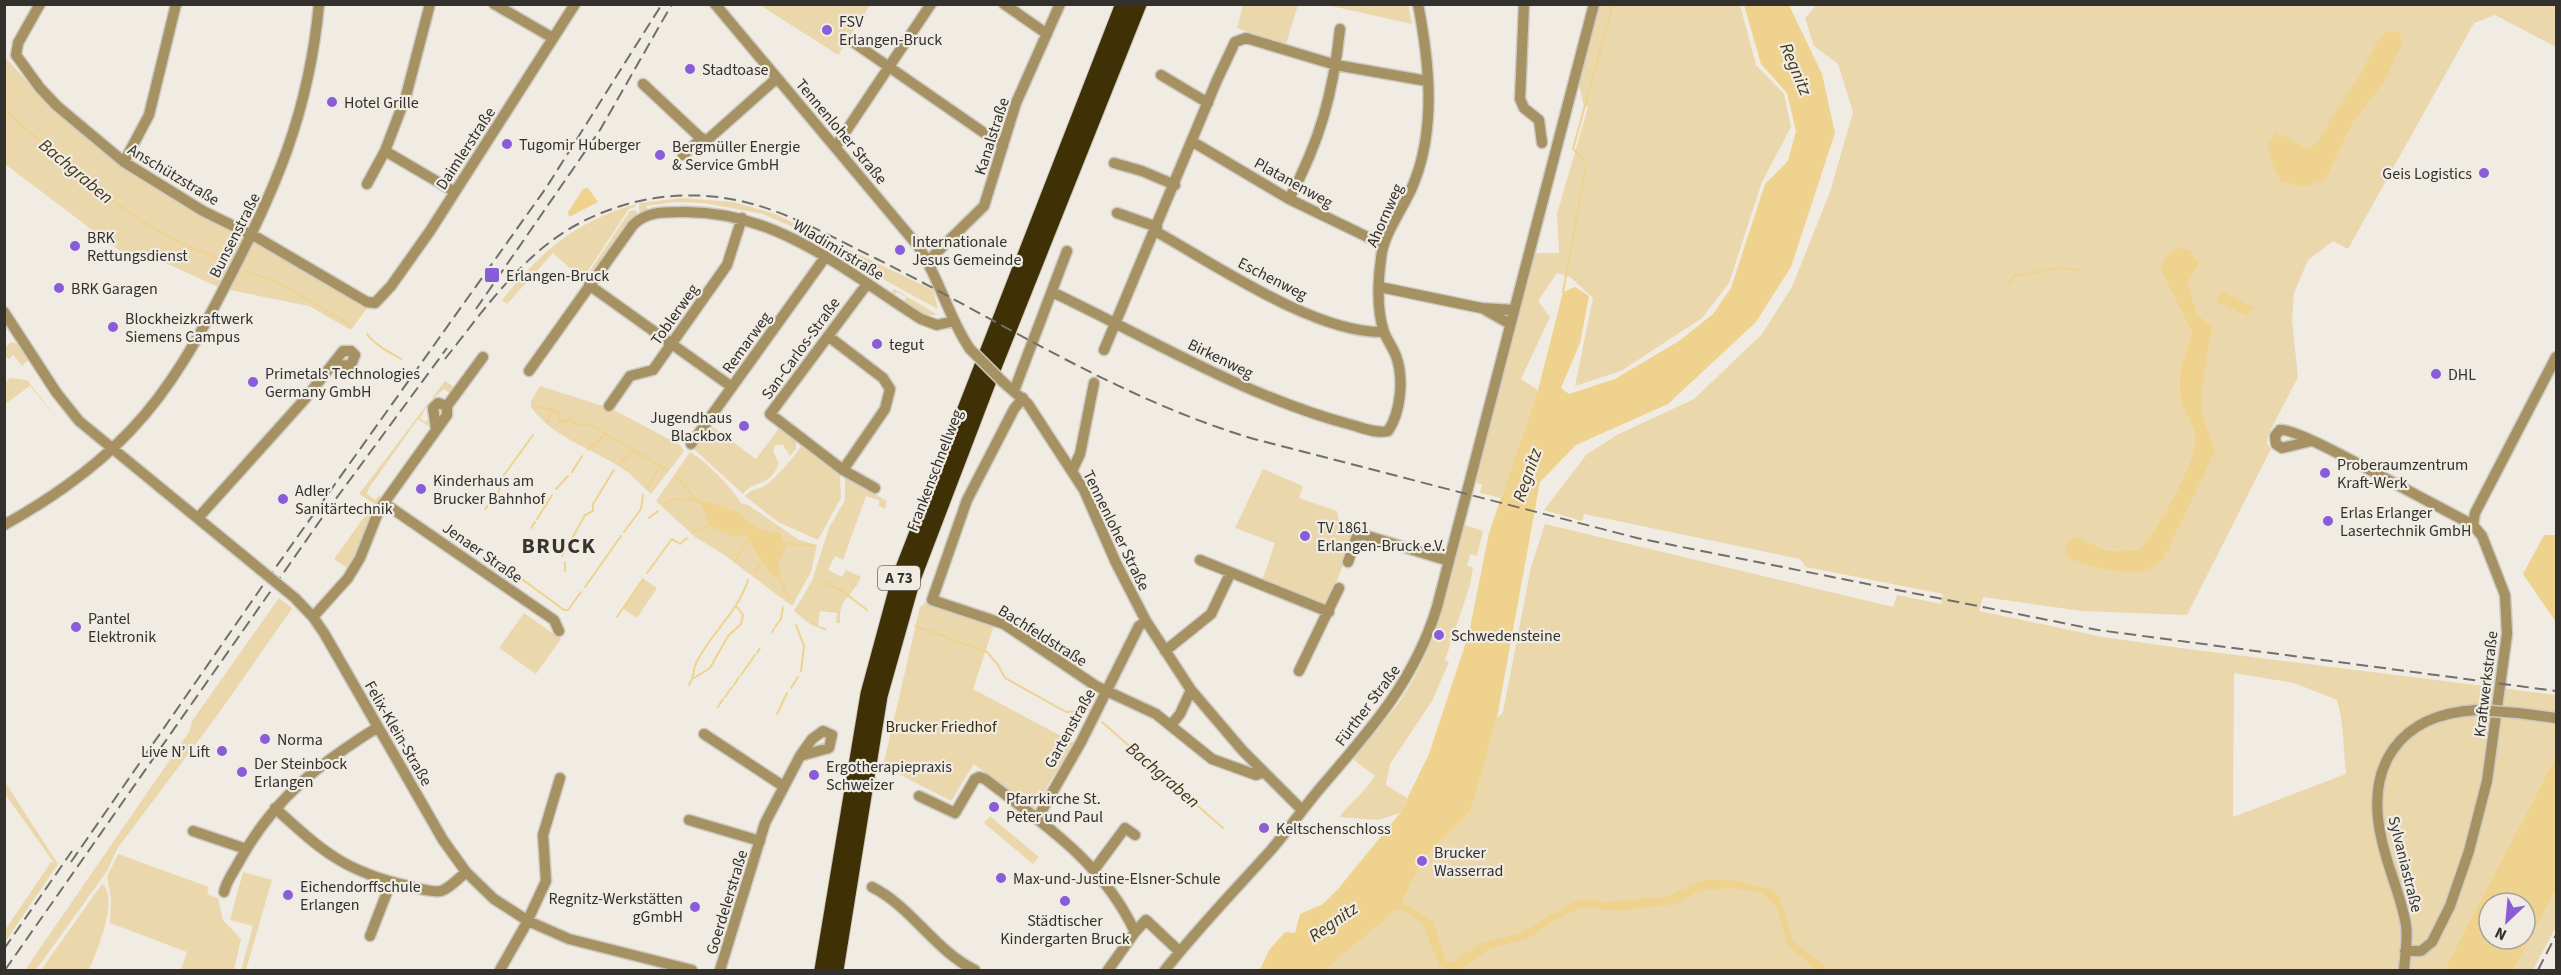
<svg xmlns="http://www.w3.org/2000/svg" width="2561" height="975" font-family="'Source Sans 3',sans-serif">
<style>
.green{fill:#ebd7ac;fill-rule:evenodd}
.water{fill:#efd28d;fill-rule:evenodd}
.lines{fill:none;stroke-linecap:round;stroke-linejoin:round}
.stream{stroke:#efd28d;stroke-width:2}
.minor-casing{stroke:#cecac2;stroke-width:13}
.highway-casing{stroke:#cecac2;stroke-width:17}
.minor{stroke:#a59161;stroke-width:10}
.highway{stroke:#403005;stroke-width:15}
.rail{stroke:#716f6a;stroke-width:2;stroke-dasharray:12 6;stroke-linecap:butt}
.minor-bridge-casing{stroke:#cecac2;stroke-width:13;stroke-linecap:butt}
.minor-bridge{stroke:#a59161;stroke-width:10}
.poi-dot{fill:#895dd7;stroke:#f0ece3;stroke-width:2}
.labels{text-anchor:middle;stroke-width:4.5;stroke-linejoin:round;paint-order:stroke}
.shield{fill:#f0ece3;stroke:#6b6964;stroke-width:1.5}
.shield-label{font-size:15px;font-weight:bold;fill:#32312e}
.poi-label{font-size:16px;fill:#32312e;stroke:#f0ece3;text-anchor:start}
.street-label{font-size:16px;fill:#32312e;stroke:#f0ece3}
.park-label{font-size:16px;fill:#3a2d0f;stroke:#f0ece3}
.water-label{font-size:18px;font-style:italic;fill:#423617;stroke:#f0ece3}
.district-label{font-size:22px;font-weight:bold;letter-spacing:1.5px;fill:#38352f;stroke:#f0ece3}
</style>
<rect width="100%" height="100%" fill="#f0ece3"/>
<!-- green -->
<path class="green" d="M760,5H870L838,55Z
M1243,5H1298L1286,44L1237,28Z
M1327,5H1408L1412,24Z
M1599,5H1740L1756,65L1784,94L1791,127L1762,182L1729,283L1702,318L1621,371L1575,386L1593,298L1570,277L1557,273L1538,301L1550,317L1521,379L1538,390L1501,498L1480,493L1482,484L1476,483L1534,253H1559L1557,214L1588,107L1584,106L1579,85Z
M1816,5H2556V47L2495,15L2474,23L2348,249L2333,241L2308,260L2294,293L2292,320L2298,377L2268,435L2267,444L2271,449L2187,615L2082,611L1983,597L1979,611L2103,637L2180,648L2556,695V756L2444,970H1325L1400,906L1423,859L1471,811L1497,718L1503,712L1531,567L1545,524L1893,607L1897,595L1941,604L1943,594L1806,567L1800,559L1584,514L1582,521L1544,510L1587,454L1619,434L1694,399L1762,334L1792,287L1830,192L1853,112L1838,64L1814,46L1805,18ZM2178,247L2190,250L2200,263L2188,283L2198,315L2202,412L2215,451L2147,570L2066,544L2077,537L2108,551L2139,549C2156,531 2196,463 2195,440C2195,425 2183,411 2180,396C2177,377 2185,352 2192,334L2160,268ZM2234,673L2294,683L2337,700C2344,724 2343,749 2346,774L2233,817Z
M4,56L53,110L121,167L199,216L264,246L368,307L351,330L309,306L220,288L137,250L128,257L5,164Z
M683,198L733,202L775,214L933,290L938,309L888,282L818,238L763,214L704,203L675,202L646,206L648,211L642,213L639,210V203Z
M636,204L635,207L629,209L585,275V282L553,253L507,304L502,300C540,252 576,221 636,204Z
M636,210L637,216L588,281L587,275L630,211Z
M894,289L938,315H927L904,302L906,297L896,292L894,296L891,295Z
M11,342L18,344L29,359L22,366L13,355L9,359L5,356V348Z
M10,378L27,380L58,420L30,386L5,404V383Z
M445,381L457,389L450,393L444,389L430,401L420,418L425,422L429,418L427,432L428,426L418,419L369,488L367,494L375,500L379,495L381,497L376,505L359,494Z
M540,386L612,409L680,445L684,451L651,494C642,486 634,476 623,469C591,447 555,440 531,407V401Z
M709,424L756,459L779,428L796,440V449L790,456L783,445H775L773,452L779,463C770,488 754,479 743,494L694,449Z
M801,446L840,474L841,498L818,540L778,522L745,496C752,488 758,491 766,485C774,480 797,454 801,446Z
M690,452C704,459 733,489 741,503L748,505L799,540L817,545L811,572L792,606L723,554L695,537L656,501Z
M1263,469L1303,486L1299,498L1337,511L1339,521L1358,527L1327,606L1261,584L1275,543L1235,528Z
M845,477L887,501L885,509L879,506V500L866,496L843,560L835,556L828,570L842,577L846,570L861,577C853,597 838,597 840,623H836L837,613L820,611L818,626L826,628V631L810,624L794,611L812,581L829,528L845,500Z
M367,513L371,515L358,550L347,568L334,559Z
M1465,525L1483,531L1477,556L1470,554L1467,566L1473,567L1470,585L1445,660L1449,662L1432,701L1390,764L1386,785L1407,798L1400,813L1378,820L1339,817C1351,802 1365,792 1375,776L1353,759C1374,733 1398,708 1414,678C1441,631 1451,576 1465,525Z
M644,579L657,588L637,618L623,609Z
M279,598L292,608L291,610L216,717L117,849L107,871L36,970H25L189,732L192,721Z
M926,602L994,625L973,689L1076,744L1052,778L1034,810L974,764L951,801L883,766L920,607Z
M524,613L561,639L536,674L499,648Z
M5,782L58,864L5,942V930L51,862L54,863L5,794Z
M990,816L1039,857L1033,864L984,823Z
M118,854L209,887L207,894L218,898L223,920L241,939L234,970H181L187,952L110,923L111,898L107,877Z
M243,872L272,880L246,970H241L253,926L230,920Z
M102,884C120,898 96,953 89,970H41Z
M2556,889V927L2533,970H2514Z"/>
<!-- water -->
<path class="water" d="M1744,5H1789L1822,74L1835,133L1791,267L1756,322L1668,404L1576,445L1540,482L1497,718L1471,811L1423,859L1402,902L1434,922L1445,960L1451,963L1483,942L1518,934L1573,902L1587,899L1605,902L1665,897L1707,879L1737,881L1773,890L1780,898L1793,941L1830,970H1817L1789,947L1775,904L1760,892L1729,888L1701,890L1675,904L1618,911L1582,907L1553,921L1529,938L1490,948L1460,970H1448L1440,966L1422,923L1402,910H1396L1325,970H1260L1269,950L1285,932L1295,933L1300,914L1323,904L1338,889L1400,813L1429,754L1469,633L1489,533L1538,390L1563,292L1575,287L1589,296L1580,343L1561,388L1569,394L1615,379L1679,341L1713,314L1731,288L1765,184L1788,161L1796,131L1787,93L1761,64Z
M2387,31H2398L2403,42L2384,82L2353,122L2325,180L2303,187L2281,181L2270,159L2268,142L2276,132L2305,148L2314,146L2360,75L2376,43Z
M588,188L598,202L569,217L568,212L583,189Z
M2178,247L2190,250L2200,263L2188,283L2198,315L2212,327L2202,388V412L2215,451L2163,560C2159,563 2152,568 2147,570C2127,575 2084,567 2067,557L2066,543L2077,537L2108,551L2139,549C2156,531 2196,463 2195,440C2195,425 2183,411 2180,396C2177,376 2185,352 2192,334L2160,268L2166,255Z
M2222,292L2253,307L2248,316L2217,302Z
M705,501L739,512L744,519L763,531L779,532L786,546L778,563L780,573L774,577C761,563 756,548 744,534L735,537L711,527L700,503Z
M2544,535H2556V622L2523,574Z
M2556,756V889L2514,970H2444ZM2489,903H2525V939H2489Z"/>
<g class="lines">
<!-- stream -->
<path class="stream" d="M4,109C62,161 114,209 184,245
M1585,160L1573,149L1613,4
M188,246L226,262
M246,271L281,284L351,325
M2009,283L2014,276L2059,268L2078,270
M1563,292L1586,167
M367,334C375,345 389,352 401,359
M533,405L558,412L559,420L563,422L570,419L576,425H590L668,470
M547,422L553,411
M588,450L606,434
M620,462L633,452
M572,472L582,456
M676,477L700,503
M648,487L660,466
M556,489L568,476
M664,505L673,499L694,500
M485,509L498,494L504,475L533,435
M649,518L658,511
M537,519L552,495
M531,528L535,522
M624,532L641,509L643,495
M693,532L712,524
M785,543L815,546
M562,556L585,515L593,511V504L614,470
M735,561L749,538
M565,571V562
M755,571L763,562
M647,573L672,539L680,544L687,538
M515,574L564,610H568L581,592
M778,574L789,599
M823,582L841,590L867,610
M585,587L621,536
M617,617L643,579
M796,625L804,646L801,671
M915,626L987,652L998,665L1005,678L1066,712L1089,710
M775,627L781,619L783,608
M772,632L774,629
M757,653L760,648
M741,675L755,655
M694,678L710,668L728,636L741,624L743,615L737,607
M689,685C694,677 693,671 696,663C711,633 738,612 748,580
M734,685L739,677
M791,688L798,677
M725,697L732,687
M718,707L723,699
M777,714L787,693
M1102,722L1223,828"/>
<defs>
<path id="minor" d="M40,4L18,43L16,55L40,88L57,106L124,162L203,211L258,238L367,302L375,303L391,286L430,231L575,4
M494,4L553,38
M715,4L918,246C940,279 948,317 970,349
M1004,4L1047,34
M1524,4L1520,99L1524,108L1539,120L1542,143
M853,42L1003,146
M1161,75L1208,103
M643,84L705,142L777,78
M1193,142L1289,199L1384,245
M836,146L931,4
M385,151L455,192
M683,155L702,138
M124,162L149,115L176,4
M1114,163L1142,171L1175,185
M367,184L385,151L406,96L430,4
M1289,199C1320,141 1333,94 1340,29
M1117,213L1157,227
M1155,231C1216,265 1316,334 1384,332
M928,261L984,206L1016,103L1060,4
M867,284L770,414L843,470L875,488
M589,285L732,387
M1380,287L1481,308L1514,310
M1052,292C1151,339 1246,397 1352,425C1363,428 1377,434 1388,431C1401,412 1404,378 1396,356C1393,348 1387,340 1384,332C1377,311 1378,281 1381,259C1383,232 1406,206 1415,180C1436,125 1429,61 1418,4
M1482,308L1510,324
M4,312L56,392L79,421L262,571
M828,336L883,378L890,389L885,409L843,470
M1104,350L1217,80L1235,42L1246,38L1336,65L1427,81
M529,371L633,225C646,212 662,212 680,212C775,209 845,271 921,319L937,325L954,321
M1003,382L1028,404L1084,490L1116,563L1146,621L1191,690L1243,751L1302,810
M1014,391L1067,251
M1023,398L1014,409L967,500L932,600L1004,624L1096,686L1156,714L1212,759L1256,775L1264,772
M609,406L630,376L653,370L727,265L742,218
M436,429L433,408L438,403L447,406
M2311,441L2282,448L2276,444L2275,436L2280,430C2296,427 2400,487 2422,498L2473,525L2482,536L2505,595L2507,634L2487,781L2469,851L2450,906L2432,942L2421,951H2405
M691,444L826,256
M1072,471L1080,454L1094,383
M384,503L554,620L559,631
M198,518L305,399L343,351H351L355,355L351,365L332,366
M4,525C51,499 94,469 131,430C171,388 199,337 225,286C275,191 309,113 319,4
M2473,525L2475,513L2556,357
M1200,560L1329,612
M1348,562L1358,533L1449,561
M295,598L313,617L324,633L443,840L466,872L494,899L528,921L569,939L692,970
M313,617L348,578L360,558L379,510L447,415V406L483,357
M1165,651L1211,614L1230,574
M1299,671L1339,588
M2518,713L2556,718
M1171,725L1180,714L1191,690
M704,734L783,786
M919,796L955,813L975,779L979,777L985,779C1045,825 1102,862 1135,932
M275,808C322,851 345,872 409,886C418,888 431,893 441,891C450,888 459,878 466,872
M1037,819L1081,742L1139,626L1146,621
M689,820L760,841
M193,831L246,849
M1094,870L1125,828L1135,835
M872,887C912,907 935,951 975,970
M224,892C226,881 235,870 240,860C275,797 319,764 378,727
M370,936L391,882
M500,970L525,926L546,881L543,835L560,778
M720,970L765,823L800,756L812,739L823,731L832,735L829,748L800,756
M1108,970L1135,932L1146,920L1180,952
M1165,970C1198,928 1235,890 1271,850C1289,829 1304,807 1322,786C1371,729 1415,680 1437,607L1594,4
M2404,970C2405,956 2408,939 2406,925C2401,896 2388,869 2382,841C2364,766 2399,714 2477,710"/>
<path id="highway" d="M822,970L868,694L900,576L1123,4
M836,970L880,696L913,579L994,367L1139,4"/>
</defs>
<!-- minor casing -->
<use href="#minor" class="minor-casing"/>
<!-- highway casing -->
<use href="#highway" class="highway-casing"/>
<!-- minor -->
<use href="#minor" class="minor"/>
<!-- highway -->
<use href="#highway" class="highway"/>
<!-- rail -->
<path class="rail" d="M476,309L600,130L672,4
M445,359C483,311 523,253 578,224C626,198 682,189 736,200C786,210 831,237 877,259C1001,321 1119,399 1254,439L1637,538L2098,630L2556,691
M71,862L261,588L546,188L662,4
M4,949L72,851
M5,970L324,515L447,348
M2538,970L2556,935"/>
<defs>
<path id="minor-bridge" d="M970,349L1003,382
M262,571L295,598
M2477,710L2518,713"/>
</defs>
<!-- minor-bridge casing -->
<use href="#minor-bridge" class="minor-bridge-casing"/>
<!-- minor-bridge -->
<use href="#minor-bridge" class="minor-bridge"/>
</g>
<!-- markers -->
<g class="poi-dot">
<circle cx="827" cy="30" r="6"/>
<circle cx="690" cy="69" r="6"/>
<circle cx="332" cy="102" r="6"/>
<circle cx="507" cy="144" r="6"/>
<circle cx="660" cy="155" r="6"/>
<circle cx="2484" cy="173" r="6"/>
<circle cx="75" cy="246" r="6"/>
<circle cx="900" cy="250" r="6"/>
<rect x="484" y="267" width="16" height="16" rx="3"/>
<circle cx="59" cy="288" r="6"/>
<circle cx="113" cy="327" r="6"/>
<circle cx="877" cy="344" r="6"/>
<circle cx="2436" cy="374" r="6"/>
<circle cx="253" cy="382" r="6"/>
<circle cx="744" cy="426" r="6"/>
<circle cx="2325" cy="473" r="6"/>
<circle cx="421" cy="489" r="6"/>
<circle cx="283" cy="499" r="6"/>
<circle cx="2328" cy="521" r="6"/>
<circle cx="1305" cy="536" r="6"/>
<circle cx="76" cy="627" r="6"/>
<circle cx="1439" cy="635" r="6"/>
<circle cx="265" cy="739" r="6"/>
<circle cx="222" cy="751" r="6"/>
<circle cx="242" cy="772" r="6"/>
<circle cx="814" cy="775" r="6"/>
<circle cx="994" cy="807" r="6"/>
<circle cx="1264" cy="828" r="6"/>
<circle cx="1422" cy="861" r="6"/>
<circle cx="1001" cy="878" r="6"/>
<circle cx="288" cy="895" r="6"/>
<circle cx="1065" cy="901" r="6"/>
<circle cx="695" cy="907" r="6"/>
</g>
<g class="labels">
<!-- shield labels -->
<rect class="shield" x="878" y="566" width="42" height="24" rx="4.5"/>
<g class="shield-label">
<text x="899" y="583">A 73</text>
</g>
<!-- poi labels -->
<g class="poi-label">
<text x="839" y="27">FSV<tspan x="839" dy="18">Erlangen-Bruck</tspan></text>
<text x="702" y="75">Stadtoase</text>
<text x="344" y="108">Hotel Grille</text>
<text x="519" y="150">Tugomir Huberger</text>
<text x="672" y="152">Bergmüller Energie<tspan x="672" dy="18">&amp; Service GmbH</tspan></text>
<text x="2472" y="179" text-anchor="end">Geis Logistics</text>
<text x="87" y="243">BRK<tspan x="87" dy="18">Rettungsdienst</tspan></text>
<text x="912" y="247">Internationale<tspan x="912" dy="18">Jesus Gemeinde</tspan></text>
<text x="506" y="281">Erlangen-Bruck</text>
<text x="71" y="294">BRK Garagen</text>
<text x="125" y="324">Blockheizkraftwerk<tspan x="125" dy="18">Siemens Campus</tspan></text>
<text x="889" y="350">tegut</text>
<text x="265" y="379">Primetals Technologies<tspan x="265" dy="18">Germany GmbH</tspan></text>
<text x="2448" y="380">DHL</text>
<text x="732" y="423" text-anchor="end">Jugendhaus<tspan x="732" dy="18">Blackbox</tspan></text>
<text x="2337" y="470">Proberaumzentrum<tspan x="2337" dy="18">Kraft-Werk</tspan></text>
<text x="433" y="486">Kinderhaus am<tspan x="433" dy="18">Brucker Bahnhof</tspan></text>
<text x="295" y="496">Adler<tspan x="295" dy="18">Sanitärtechnik</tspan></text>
<text x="2340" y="518">Erlas Erlanger<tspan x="2340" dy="18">Lasertechnik GmbH</tspan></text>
<text x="1317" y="533">TV 1861<tspan x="1317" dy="18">Erlangen-Bruck e.V.</tspan></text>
<text x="88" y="624">Pantel<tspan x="88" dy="18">Elektronik</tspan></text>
<text x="1451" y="641">Schwedensteine</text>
<text x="277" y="745">Norma</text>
<text x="210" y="757" text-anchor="end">Live N’ Lift</text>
<text x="254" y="769">Der Steinbock<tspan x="254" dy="18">Erlangen</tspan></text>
<text x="826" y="772">Ergotherapiepraxis<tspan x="826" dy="18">Schweizer</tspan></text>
<text x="1006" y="804">Pfarrkirche St.<tspan x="1006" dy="18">Peter und Paul</tspan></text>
<text x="1276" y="834">Keltschenschloss</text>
<text x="1434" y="858">Brucker<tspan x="1434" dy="18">Wasserrad</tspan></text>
<text x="1013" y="884">Max-und-Justine-Elsner-Schule</text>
<text x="300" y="892">Eichendorffschule<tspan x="300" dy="18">Erlangen</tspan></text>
<text x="683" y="904" text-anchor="end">Regnitz-Werkstätten<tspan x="683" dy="18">gGmbH</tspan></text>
<text x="1065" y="926" text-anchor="middle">Städtischer<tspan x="1065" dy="18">Kindergarten Bruck</tspan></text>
</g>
<!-- street labels -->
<g class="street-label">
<text transform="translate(842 131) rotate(50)" y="6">Tennenloher Straße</text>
<text transform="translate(991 136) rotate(-72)" y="6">Kanalstraße</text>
<text transform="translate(465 148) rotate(-57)" y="6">Daimlerstraße</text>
<text transform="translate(174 174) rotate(31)" y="6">Anschützstraße</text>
<text transform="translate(1294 182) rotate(29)" y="6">Platanenweg</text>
<text transform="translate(1384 215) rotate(-66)" y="6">Ahornweg</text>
<text transform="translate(234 235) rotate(-63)" y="6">Bunsenstraße</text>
<text transform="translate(839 249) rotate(31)" y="6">Wladimirstraße</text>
<text transform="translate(1273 278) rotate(27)" y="6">Eschenweg</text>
<text transform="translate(674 314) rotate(-55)" y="6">Toblerweg</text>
<text transform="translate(746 342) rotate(-54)" y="6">Remarweg</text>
<text transform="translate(800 348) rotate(-54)" y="6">San-Carlos-Straße</text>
<text transform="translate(1221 358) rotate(26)" y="6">Birkenweg</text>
<text transform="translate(934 470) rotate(-69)" y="6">Frankenschnellweg</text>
<text transform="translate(1117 530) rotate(64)" y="6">Tennenloher Straße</text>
<text transform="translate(483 552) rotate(35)" y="6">Jenaer Straße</text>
<text transform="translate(1043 635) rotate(32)" y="6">Bachfeldstraße</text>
<text transform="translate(2485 684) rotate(-83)" y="6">Kraftwerkstraße</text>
<text transform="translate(1367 705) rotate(-53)" y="6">Fürther Straße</text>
<text transform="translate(1069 728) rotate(-61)" y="6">Gartenstraße</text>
<text transform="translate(399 733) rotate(60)" y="6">Felix-Klein-Straße</text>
<text transform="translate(2406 864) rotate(76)" y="6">Sylvaniastraße</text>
<text transform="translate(726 902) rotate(-73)" y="6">Goerdelerstraße</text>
</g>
<!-- park labels -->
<g class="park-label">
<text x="941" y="732">Brucker Friedhof</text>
</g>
<!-- water labels -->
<g class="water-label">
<text transform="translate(1796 69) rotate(67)" y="6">Regnitz</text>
<text transform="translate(76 171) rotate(40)" y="6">Bachgraben</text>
<text transform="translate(1527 475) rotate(-71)" y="6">Regnitz</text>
<text transform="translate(1163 775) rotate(41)" y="6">Bachgraben</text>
<text transform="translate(1333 922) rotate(-35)" y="6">Regnitz</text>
</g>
<!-- district labels -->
<g class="district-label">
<text x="559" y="553">BRUCK</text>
</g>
</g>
<!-- border -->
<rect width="2561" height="975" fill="none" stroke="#32312e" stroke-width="12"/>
<!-- north arrow -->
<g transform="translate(2507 921) rotate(206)"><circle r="28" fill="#f0ece3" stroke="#a4a19b" stroke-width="1.5"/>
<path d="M0-4.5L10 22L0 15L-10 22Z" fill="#895dd7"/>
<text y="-9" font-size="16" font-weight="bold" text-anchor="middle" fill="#32312e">N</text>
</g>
</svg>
